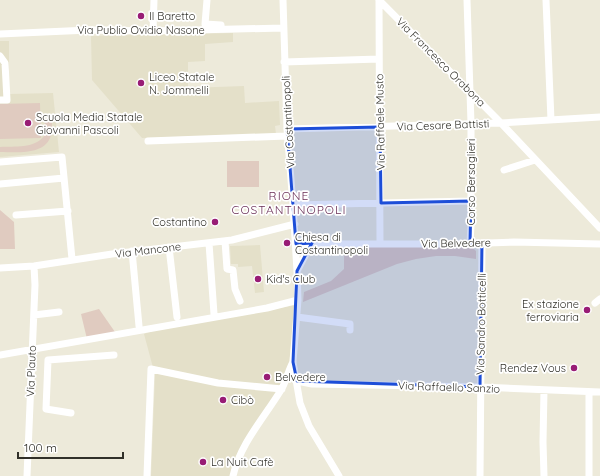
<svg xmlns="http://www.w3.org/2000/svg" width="600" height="476" font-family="Quicksand,sans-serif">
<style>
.built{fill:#e4e0c9}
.green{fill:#e0cbc0}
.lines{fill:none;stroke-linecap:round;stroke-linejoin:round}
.minor{stroke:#fff;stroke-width:7}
.marked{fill:#1d4ed8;fill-opacity:0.2;stroke:#1d4ed8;stroke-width:3;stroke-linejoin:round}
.poi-dot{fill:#981c75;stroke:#fff;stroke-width:1.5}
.labels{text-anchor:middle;stroke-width:3.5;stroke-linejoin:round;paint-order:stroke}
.poi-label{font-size:11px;fill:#313029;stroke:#fff;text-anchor:start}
.street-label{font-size:11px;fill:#313029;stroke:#fff}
.neighbourhood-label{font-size:12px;letter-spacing:1px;fill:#6a2e56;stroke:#fff}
</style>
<rect width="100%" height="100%" fill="#edeada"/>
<!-- built -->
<path class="built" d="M233,33V42L205,44V61L188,62V88L244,86L245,103L279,101L280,125L275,126L276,134L142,138L92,80L91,36Z
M0,41H9V94L53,93L59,152L0,157Z
M260,245L264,292L255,293L252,266L238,267V264H231L230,246Z
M296,305L288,371L282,384L230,476H151L155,375L144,334L154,330Z"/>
<!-- green -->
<path class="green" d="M40,103L41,138L0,139V104Z
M52,119C52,124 52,131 51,135C46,156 15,152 0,152V147C15,146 34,149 44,136L45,120Z
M227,161H259V187H227Z
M0,210L14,222L15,249H0Z
M344,247H472L476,251V259L455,256H436L416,259L397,264L303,302L304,292L331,281L344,269Z
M99,309L115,332L87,339L81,314Z"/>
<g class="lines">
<!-- minor -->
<path class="minor" d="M207,0L205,24L221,25
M283,0L287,129L293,205L297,271L298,300L293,362L300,403L309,426L339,476
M379,0L501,123L600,228
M379,0L380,243
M467,0L471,123V224L470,244
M546,0L551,120
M153,31L154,0
M0,34L89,30L153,31L283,28
M0,56L5,63L7,100H0
M284,62L379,59
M287,129L501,123L600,117
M148,141L287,136
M0,162L62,157L72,259
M504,170L535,160
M0,184L64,178
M293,205L471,201
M16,215L68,211
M225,241L227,269L233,270L235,289L240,301
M209,243L214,314
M296,244H457L514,242L600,244
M169,247L177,317
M132,251L139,326
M0,268L34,266L112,254L232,240L295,224
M297,271L312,243
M595,303L600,299
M34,315L59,312
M297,317L350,324V330
M0,355L267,308L298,300
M297,381L312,384L480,387L600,392
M544,390L543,442L544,476
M71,413L46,409L48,360L114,355
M27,476L35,285L34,266
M147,476L151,369L218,383L282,389
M233,476C240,444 264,418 281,390C286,382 288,371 293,362
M480,476L482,243
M589,476V392"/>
</g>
<!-- marked area -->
<path class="marked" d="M380,127L381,203L471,201L470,244L482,243L480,387L297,381L293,362L297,271L312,243L296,244L287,129Z"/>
<!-- markers -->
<g class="poi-dot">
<circle cx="141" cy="16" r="4"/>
<circle cx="141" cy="83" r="4"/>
<circle cx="28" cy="123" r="4"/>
<circle cx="215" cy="222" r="4"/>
<circle cx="287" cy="243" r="4"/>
<circle cx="258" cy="279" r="4"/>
<circle cx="587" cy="310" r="4"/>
<circle cx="574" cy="368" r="4"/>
<circle cx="267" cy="377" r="4"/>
<circle cx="223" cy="400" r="4"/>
<circle cx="203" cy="462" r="4"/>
</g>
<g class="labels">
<!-- poi labels -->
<g class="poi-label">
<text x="149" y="20">Il Baretto</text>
<text x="149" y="81">Liceo Statale<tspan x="149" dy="13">N. Jommelli</tspan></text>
<text x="36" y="121">Scuola Media Statale<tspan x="36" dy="13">Giovanni Pascoli</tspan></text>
<text x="207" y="226" text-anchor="end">Costantino</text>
<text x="295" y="241">Chiesa di<tspan x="295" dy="13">Costantinopoli</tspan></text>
<text x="266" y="283">Kid's Club</text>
<text x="579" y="308" text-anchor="end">Ex stazione<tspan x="579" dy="13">ferroviaria</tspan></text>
<text x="566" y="372" text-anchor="end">Rendez Vous</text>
<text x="275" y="381">Belvedere</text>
<text x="231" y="404">Cibò</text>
<text x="211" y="466">La Nuit Cafè</text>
</g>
<!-- street labels -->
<g class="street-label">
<text x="141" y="34">Via Publio Ovidio Nasone</text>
<text transform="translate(441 62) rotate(45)" y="4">Via Francesco Orabona</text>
<text transform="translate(288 122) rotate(-93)" y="4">Via Costantinopoli</text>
<text transform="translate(380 122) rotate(-91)" y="4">Via Raffaele Musto</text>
<text transform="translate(443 125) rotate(-2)" y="4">Via Cesare Battisti</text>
<text transform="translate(471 182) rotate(-90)" y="4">Corso Bersaglieri</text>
<text transform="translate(456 243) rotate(-1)" y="4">Via Belvedere</text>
<text transform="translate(148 250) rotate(-7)" y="4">Via Mancone</text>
<text transform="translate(481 324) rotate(-89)" y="4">Via Sandro Botticelli</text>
<text transform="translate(31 371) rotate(-88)" y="4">Via Plauto</text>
<text transform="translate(449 387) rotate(2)" y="4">Via Raffaello Sanzio</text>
</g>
<!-- neighbourhood labels -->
<g class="neighbourhood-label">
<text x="289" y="200">RIONE<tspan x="289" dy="14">COSTANTINOPOLI</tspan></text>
</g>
</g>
<!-- scale -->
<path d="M18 452v6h105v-6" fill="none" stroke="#313029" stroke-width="2"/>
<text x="24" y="452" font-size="12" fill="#313029" stroke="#ffffff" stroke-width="3" paint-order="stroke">100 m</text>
</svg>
